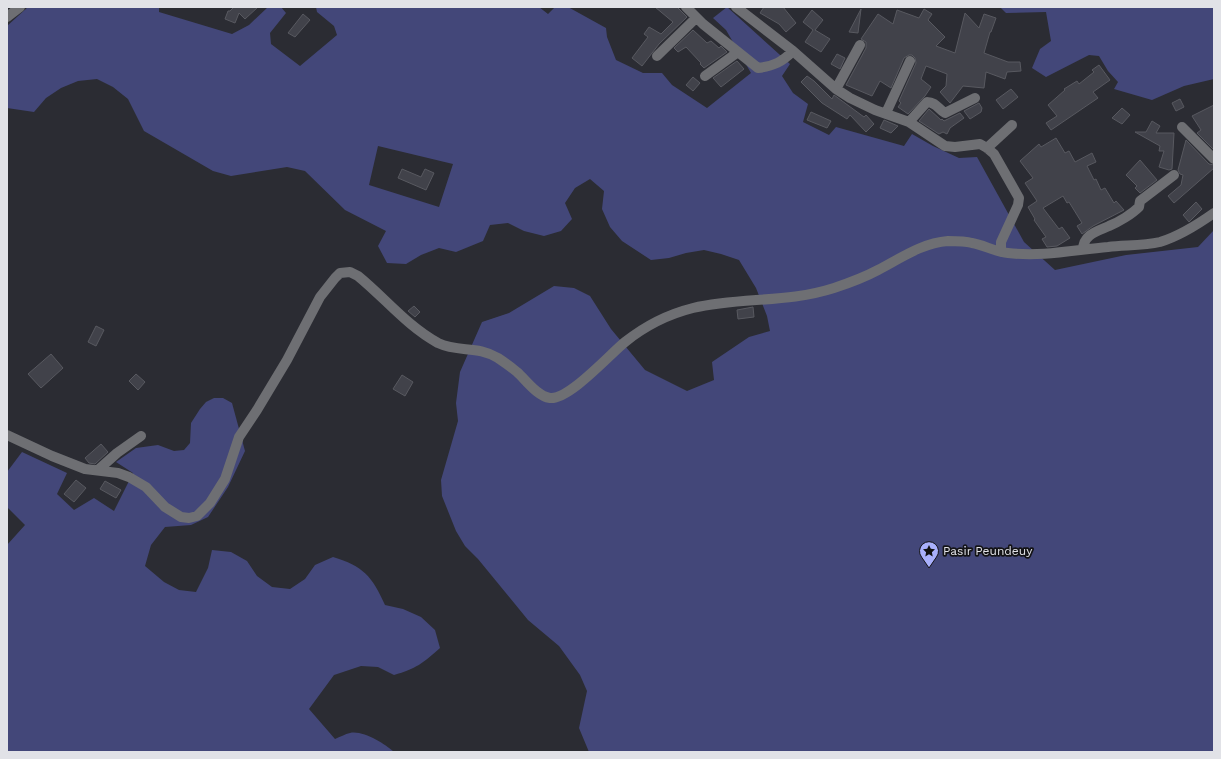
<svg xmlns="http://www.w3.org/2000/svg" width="1221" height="759" font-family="'Work Sans',sans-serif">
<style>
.green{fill:#434779;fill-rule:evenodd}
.building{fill:#41424a;stroke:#585960}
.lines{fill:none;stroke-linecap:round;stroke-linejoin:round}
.minor{stroke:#6e6f73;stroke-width:10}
.labels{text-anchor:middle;stroke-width:3.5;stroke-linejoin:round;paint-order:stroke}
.poi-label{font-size:12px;fill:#e1e2e7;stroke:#141417;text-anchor:start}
</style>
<rect width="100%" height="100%" fill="#2b2c33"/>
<!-- green -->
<path class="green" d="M28,7H159V12L232,34L249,25L268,7H281L286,13L270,33L271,44L300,66L337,35L334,26L317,12L316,7H539L548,14L555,7H568L606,28L607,37L616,60L643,73H662L672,85L707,108L751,73L726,30L713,18L727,7L790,64L782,76L793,93L808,104L803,122L829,135L836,127L904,146L912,134L933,146L959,158L977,157L1024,242L1055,270L1126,255L1198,247L1214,230V752H589L579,728L587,691L580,675L559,646L528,620L478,559L465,546L456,531L442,496L441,480L458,421L456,403L460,372L482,322L509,313L554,286L574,288L590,296L611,329L645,370L687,391L714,380L712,362L749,337L770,331L767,316L756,288L739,260L721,254L704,250L686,253L669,258L651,260L622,241L610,227L602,209L604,191L590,179L575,188L565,203L572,219L561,231L544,236L524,231L508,223L490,225L483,241L456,252L439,248L421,255L406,264L387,263L378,246L386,231L345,210L305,171L287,167L231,176L213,171L144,131L128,99L113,87L97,79L78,81L61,88L46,98L34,112L7,108V26ZM378,146L453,164L439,207L369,185Z
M1000,7H1214V79L1184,86L1152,100L1114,89L1118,82L1108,71L1099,56L1089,55L1046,77L1032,68L1040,49L1051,41L1046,12L1006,13Z
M214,398H223L232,403L245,451L228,487L208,517L191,525L165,527L151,545L145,566L164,582L179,590L196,592L208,568L212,550L231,552L247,561L257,576L272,587L290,589L305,579L315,565L333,557C363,566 372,576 385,605L403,609L421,617L435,630L440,648C423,663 416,669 394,675L378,667L361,666L334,675L309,709L335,739C340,737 345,734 350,733C363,730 385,744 394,752H7V545L25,525L7,507V472L22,452L67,473L57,494L74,510L94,498L114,511L133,473L116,462L136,448L158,445L174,451L184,450L190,443L191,423L200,409L206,402Z"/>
<!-- building -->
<path class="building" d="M234,7H258L245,19L239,13L235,23L225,19L228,11H230Z
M655,7H677L687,17L659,44L642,66L632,58L648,37L644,34L649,27L661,34L673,22Z
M764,7H783L796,23L786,32L779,24L760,13Z
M861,9L858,33L849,32Z
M924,9L932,14L928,20L945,37L936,46L955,53L965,13L979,28L984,14L996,18L991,32H990L984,53L1008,62H1020L1021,71L1007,72L1005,79L986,72L984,88L963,86L950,103L940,92L946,86L947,74L926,66L921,79L931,87L925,96L908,114L898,107L901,103L899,101L916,63L915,58L912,55H909L904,58L891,88L880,81L872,96L846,85L866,48V42L861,39L878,14L893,24L897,10L919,18Z
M812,10L823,20L815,30L830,39L821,52L805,42L813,30L803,22Z
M303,14L310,20L295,37L288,33Z
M693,30L707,43L711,41L719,48L721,46L727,52L704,68L700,64L701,63L686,47L678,52L674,48Z
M837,54L845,58L840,69L831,64Z
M737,61L744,69L721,87L713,78Z
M1099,65L1110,80L1093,92L1098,98L1051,130L1046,123L1057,116L1048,105L1065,90L1064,89L1077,81L1079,84L1094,72L1092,70Z
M807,76L814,81L832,99L834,95L864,117L866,115L874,124L866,132L850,115L847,119L822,103L801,82Z
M693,77L700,83L693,91L686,85Z
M1011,89L1018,97L1003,109L996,100Z
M1180,99L1184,107L1176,111L1172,103Z
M979,103L982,108L981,112L970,119L964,111Z
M1214,105V150L1197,133L1201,130L1192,116Z
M1122,108L1130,115L1122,124L1112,118Z
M929,109L941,120L942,119L944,121L960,113L964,118L950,128L947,134L943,132L939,134L919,121Z
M811,112L831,121L827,128L807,120Z
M884,120L898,126L891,133L880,128Z
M1152,121L1160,126L1156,133H1174L1172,169L1169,170L1159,167L1164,151H1159L1160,146L1135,132H1146Z
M1056,138L1065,153L1069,151L1075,162L1092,153L1096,162L1087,166L1094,180L1096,179L1101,190L1105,188L1114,203L1116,201L1124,210L1093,226L1082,234L1077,226L1082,223L1069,202L1067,203L1063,196L1043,208L1059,229L1062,227L1070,238L1057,246L1047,247L1042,239L1046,237L1034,220L1035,219L1028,207L1037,201L1025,183L1033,178L1020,161L1039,144L1041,147Z
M1186,140L1209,164L1214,165V168L1174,203L1168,196L1181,185L1183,175L1180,174L1178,170Z
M1140,160L1157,180L1140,193L1135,188L1137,186L1126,175Z
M402,169L421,177L425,169L434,173L426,190L398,178Z
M1196,202L1202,209L1189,222L1183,215Z
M414,306L420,312L415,317L408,311Z
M753,307L754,317L738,319L737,310Z
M96,326L104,330L96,346L88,342Z
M51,354L63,368L41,388L28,374Z
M136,374L145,382L138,390L129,381Z
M402,375L413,382L405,396L393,389Z
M101,444L108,452L95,464L89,463L85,458Z
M76,480L86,488L74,502L64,494Z
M105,481L121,490L116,498L100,489Z"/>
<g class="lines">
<!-- minor -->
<path class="minor" d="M686,7L703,24L758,68C774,66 782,62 793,51
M736,7L793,51L836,89L850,98L875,110L909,122L945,146L955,147L980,144L987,148L994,154L1019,198L1018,205L1001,242V252
M7,17L20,7
M657,56L696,18
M705,76L738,52
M836,89L860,45
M886,113L910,61
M909,122L927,102C936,102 938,109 945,113L975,98
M1182,127L1214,159
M987,148L1012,125
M1083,250C1083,234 1098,231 1109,226C1119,222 1132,214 1139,207L1140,201L1174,175
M7,435L52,456L85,469L118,473L129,477L146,487L165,507L181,517L189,518L197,516L210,503L225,479L239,437L257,410L287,360L320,297L335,278L340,273L350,272L358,276C385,298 407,326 438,343C459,353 477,345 498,358C504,362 511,367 517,372C526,380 537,396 550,398C569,400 610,354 625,342C645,326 669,314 693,308C740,297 788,303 834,288C849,283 865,277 878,270C901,258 922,243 948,241C955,241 965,241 972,243C984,245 995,252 1008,253C1042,257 1074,250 1108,247C1125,245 1143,246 1160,242C1180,236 1197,225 1214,213
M98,470L117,453L141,436"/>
</g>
<!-- icons -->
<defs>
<symbol id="sight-pin" viewBox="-11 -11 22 30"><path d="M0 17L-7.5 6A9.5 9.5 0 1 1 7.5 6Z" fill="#a9b0fc" stroke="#141417"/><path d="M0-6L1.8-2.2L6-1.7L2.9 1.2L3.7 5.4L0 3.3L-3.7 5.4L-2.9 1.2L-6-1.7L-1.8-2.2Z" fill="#111"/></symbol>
</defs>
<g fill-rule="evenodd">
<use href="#sight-pin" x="918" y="540" width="22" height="30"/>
</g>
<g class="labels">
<!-- poi labels -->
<g class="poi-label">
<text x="943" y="555">Pasir Peundeuy</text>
</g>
</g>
<!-- border -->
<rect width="1221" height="759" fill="none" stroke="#e1e2e7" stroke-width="16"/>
</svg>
